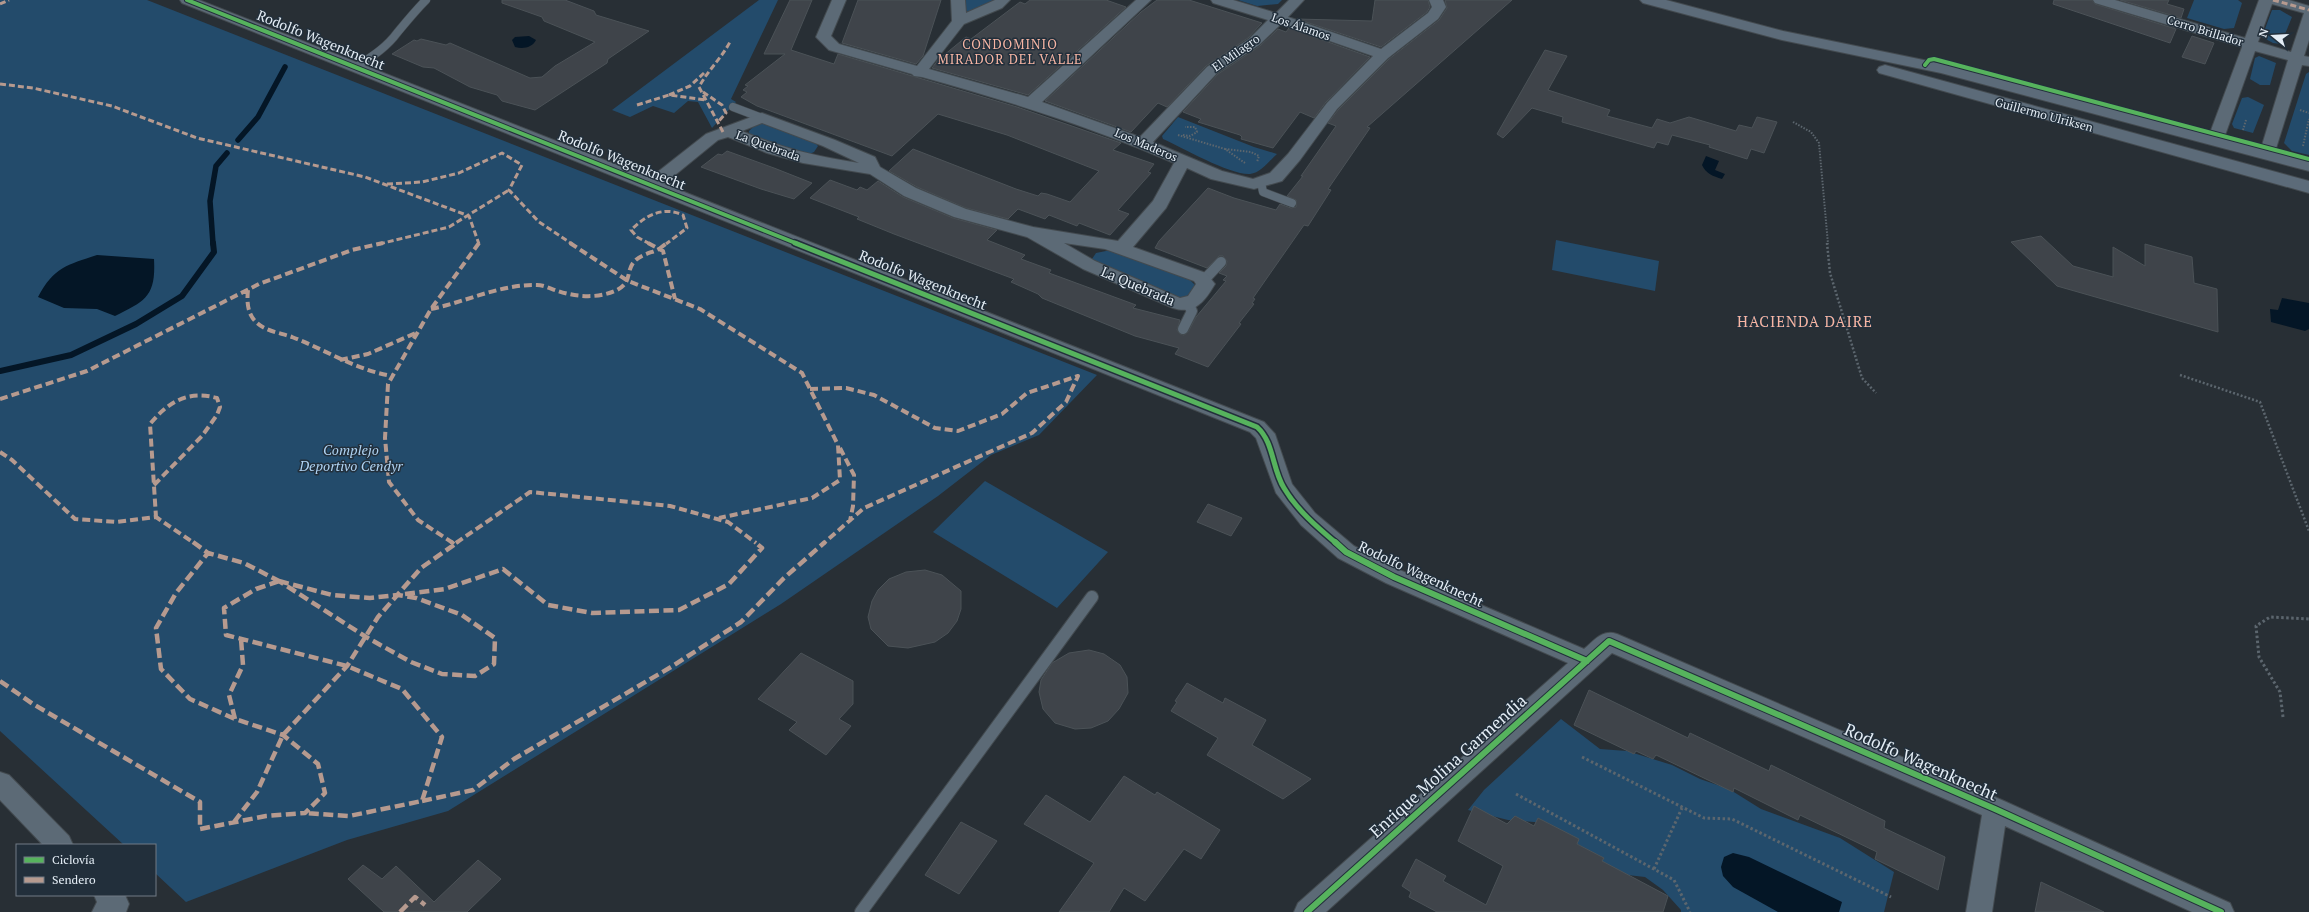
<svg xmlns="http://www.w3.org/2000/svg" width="2309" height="912" font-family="'PT Serif',serif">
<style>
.green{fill:#234b6b}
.water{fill:#041626}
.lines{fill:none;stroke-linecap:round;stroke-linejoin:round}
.stream-far1{stroke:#041626;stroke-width:5.5}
.stream{stroke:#041626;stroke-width:6}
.building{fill:#3f444a;stroke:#4b5257}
.lane-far2-casing{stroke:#434a4f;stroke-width:9}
.lane-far1-casing{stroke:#434a4f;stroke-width:12}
.lane-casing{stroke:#434a4f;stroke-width:14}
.street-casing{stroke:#434a4f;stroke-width:2}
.secondary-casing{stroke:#434a4f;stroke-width:2}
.path-far2{stroke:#5c666e;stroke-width:2;stroke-dasharray:1.5 1.5;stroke-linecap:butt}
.path-far1{stroke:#5c666e;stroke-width:2.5;stroke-dasharray:2 2;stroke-linecap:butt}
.path{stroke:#5c666e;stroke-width:3;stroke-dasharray:2.5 2.5;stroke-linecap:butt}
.lane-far2{stroke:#5c6a76;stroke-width:8}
.lane-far1{stroke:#5c6a76;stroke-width:10}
.lane{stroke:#5c6a76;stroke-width:12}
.street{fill:#5c6a76;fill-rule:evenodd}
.secondary{fill:#5c6b79;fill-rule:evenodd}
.quiet-far2{stroke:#b69a8f;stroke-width:3;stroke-dasharray:6 3;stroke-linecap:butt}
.quiet-far1{stroke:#b69a8f;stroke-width:4;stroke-dasharray:8 4;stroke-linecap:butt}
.quiet{stroke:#b69a8f;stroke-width:4.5;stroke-dasharray:10 4.5;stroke-linecap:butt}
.cycleway-far2-casing{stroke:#222f3b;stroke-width:6}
.cycleway-far1-casing{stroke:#222f3b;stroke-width:8}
.cycleway-casing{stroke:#222f3b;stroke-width:8}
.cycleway-far2{stroke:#56b35d;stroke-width:4}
.cycleway-far1{stroke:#56b35d;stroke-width:5}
.cycleway{stroke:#56b35d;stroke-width:6}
.labels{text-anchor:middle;stroke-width:3;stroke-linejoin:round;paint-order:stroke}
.far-street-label{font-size:12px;fill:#e4edf5;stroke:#222f3b}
.far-neighbourhood-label{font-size:13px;letter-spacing:1px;fill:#f7b6a4;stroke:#222f3b}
.street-label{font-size:14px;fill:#e4edf5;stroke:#222f3b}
.park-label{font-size:14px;font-style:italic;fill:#afd3f3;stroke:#222f3b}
.neighbourhood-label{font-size:15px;letter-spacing:1px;fill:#f7b6a4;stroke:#222f3b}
.near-street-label{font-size:17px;fill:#e4edf5;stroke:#222f3b}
</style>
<rect width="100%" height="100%" fill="#282f35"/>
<!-- green -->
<path class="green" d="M0,0H147L1097,375L1039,435L991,455L938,496L781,604L448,811L347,840L186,902L155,873V845H124L0,731Z
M759,0H778L731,99L736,102L712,128L698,102L688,101L674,113L653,106L630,117L612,110Z
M962,0H997L963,14Z
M1238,0H1282L1278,4L1257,6Z
M2194,0H2238L2242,3L2234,28L2224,29L2187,18Z
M2272,10H2280L2292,17L2281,44L2273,43L2262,37Z
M2259,56L2276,63L2270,85H2260L2250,79L2255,58Z
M2309,72V155L2292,151L2284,143L2306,74Z
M2248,97L2264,105L2253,133L2234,128L2232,124L2242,98Z
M1178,117L1254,147L1277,154C1269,161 1261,173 1250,174C1230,175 1183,148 1163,139L1162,136Z
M763,123L813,140L818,146L814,152L805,156L749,136V131L756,124Z
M1556,240L1659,261L1655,291L1552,270Z
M1111,250L1187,277L1196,286L1190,297L1171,299L1090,262L1096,253Z
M985,481L1108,552L1057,608L933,532Z
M1561,719L1600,749L1627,751L1672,765L1700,779L1729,789L1761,809L1840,838L1894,872L1884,912H1681V910L1663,890L1645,877L1610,873L1582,847L1548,823L1508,820L1468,810L1484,790Z"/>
<!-- water -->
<path class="water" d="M529,36L536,40C532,48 523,49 515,47L512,40L515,37Z
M1706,156L1719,161L1715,170L1725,174L1722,179C1713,176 1706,174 1702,165Z
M97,255L154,259C156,296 146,301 115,316L97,309L64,308L38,297C54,267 67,265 97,255Z
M2282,298L2309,303V329L2305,331L2271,322L2270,309L2278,310Z
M1733,853L1749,857L1842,902L1839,912H1778L1733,887L1723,876L1721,867L1724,857Z"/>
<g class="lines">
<!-- stream-far1 -->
<path class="stream-far1" d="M238,140L258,117L285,67
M213,244L210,201L216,166L227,153"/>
<!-- stream -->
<path class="stream" d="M0,371L71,355L136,324L182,296L214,252L213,243"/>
</g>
<!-- building -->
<path class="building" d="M502,0H565L594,11L596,15L649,31L608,59L607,63L535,110L502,101L497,95L470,87L434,68L423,67L392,54L414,40L417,41L421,39L446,45L450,43L530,78L542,77L555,66L595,42L544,21L542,17L502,3Z
M790,0H812L791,50L834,64L838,54L1017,107L1121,143L1113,150L1154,164L1148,172L1151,173L1118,210L1129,214L1110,235L1079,223L1077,226L1049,215L1045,219L1018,209L1008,219L966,208L917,187L889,171L913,149L1016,189L1038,196L1041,193L1047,194L1070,202L1099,171L1007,135L938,114L892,156L757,106L741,97L747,92L743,90L748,86L745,85L785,54H764Z
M858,0H941L923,56L916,64L842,43Z
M1030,0H1106L1126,7L1028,95L932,68L938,60L966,37L971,39L1020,2L1025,4Z
M1157,0H1189L1262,23L1248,38L1206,66L1167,107L1158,103L1131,132L1045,101L1141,12Z
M1375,0H1428L1430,7L1427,12L1381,47L1297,19L1372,21Z
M1445,0H1512L1367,127L1370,128L1328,189L1331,190L1308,226L1304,225L1253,298L1255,299L1252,303L1254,304L1239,323L1241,324L1208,367L1175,354L1179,348L1135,336L1042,298L1038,294L1011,282L1014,279L894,234L857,219L859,217L810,198L830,180L857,190L860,187L867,190L878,181L903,197L953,218L997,230L987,240L1025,255L1021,259L1051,270L1049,273L1136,305L1133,308L1180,320L1177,330L1180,334L1184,335L1188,332L1196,317L1226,281L1223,280L1227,276L1219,273L1226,266L1227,261L1223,256H1219L1207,268L1155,248L1159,241L1208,188L1234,198L1276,210L1280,204L1291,208L1296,207V200L1287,196L1303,176H1301L1336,126L1328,123L1338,110L1389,59L1439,20L1447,8Z
M2054,0H2092L2095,4L2176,29L2170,43L2053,4Z
M2120,0H2169L2167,4L2184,9L2181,18Z
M1289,28L1370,57L1326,102L1314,118L1300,112L1273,148L1241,139L1242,137L1240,135L1198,122L1201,119L1183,112L1218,74L1260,46L1278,29L1286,32Z
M2192,36L2214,43L2205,64L2182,57Z
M1545,50L1567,56L1548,90L1610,110L1607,116L1652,128L1657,119L1670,123L1689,117L1736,131L1739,125L1752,128L1757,117L1777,122L1764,153L1751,149L1747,159L1709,147L1710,145L1672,135L1668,145L1657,142L1654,148L1562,122L1563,117L1532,108L1503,138L1497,134Z
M727,151L774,168L812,183L794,199L761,189L701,167L718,154L722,155Z
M2041,236L2073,266L2113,277V247L2145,266V244L2192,257L2194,283L2217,289L2218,332L2057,286L2011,242Z
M1208,504L1242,518L1231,536L1197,522Z
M925,570L942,575L961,591V609L957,621L948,633L935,642L908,648L888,646L871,629L868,617L872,601L878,590L889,579L906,572Z
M1089,650L1104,654L1120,665L1127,677L1128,693L1119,709L1108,721L1091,728L1075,729L1055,723L1043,709L1039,692L1041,680L1052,663L1069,653Z
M801,653L853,681V704L839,719L851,726L826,755L789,730L797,722L758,699Z
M1187,683L1223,703L1225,698L1266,720L1252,745L1311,779L1283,799L1207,755L1218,738L1171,711L1177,702L1175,701Z
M1589,690L1688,738L1690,733L1769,771L1771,765L1885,821L1884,828L1945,857L1938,890L1875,859L1877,852L1800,815L1798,820L1734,788L1733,792L1656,755L1653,759L1636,751L1634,754L1574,725Z
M1124,776L1155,795L1157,792L1220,830L1201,859L1184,849L1145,901L1124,888L1109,912H1059L1094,863L1024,824L1046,795L1090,822Z
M1474,806L1507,824L1515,816L1534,826L1538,818L1579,839L1577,844L1604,858L1602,861L1668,896L1663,912H1437L1409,897L1411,892L1402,886L1416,859L1446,876L1443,881L1486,905L1503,866L1458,841Z
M961,822L997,841L959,894L925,875Z
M478,860L501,879L467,912H384L348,879L363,865L382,879L396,866L434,902Z
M2041,882L2104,912H2035Z"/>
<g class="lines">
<defs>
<path id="lane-far2" d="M356,67C371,57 386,48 397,33C407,21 415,11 426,0
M733,107L762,118
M1261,182L1263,192L1292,203"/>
<path id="lane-far1" d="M1204,280L1221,262
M1183,329L1192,311L1188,304"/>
<path id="lane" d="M861,912L1092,597"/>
<path id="street" d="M180,0H199L650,178L706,134L762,113L835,140L875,157L880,167L916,188L966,209L1033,227L1118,241L1153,201L1174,163C1092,127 1008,101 922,77L914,76L912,74L829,50L816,37L832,0H846L831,36L839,44L917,66L952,21L951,0H965L966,13L995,0H1010L1002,8L964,24L929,69L1028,97L1136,0H1151L1042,102L1140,137L1207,67L1249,39L1268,20L1213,3L1211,0H1233L1276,13L1289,0H1304L1288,17L1381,49L1428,13L1432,7L1429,0H1443L1446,7L1438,19L1388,58L1337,109L1300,160L1282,181L1254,189L1211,179L1187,168L1166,208L1133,247L1206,273L1215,284C1205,301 1195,315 1173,308L1083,269L1027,237L954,217L904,196L870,174L803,163L767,153L728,137L718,140L664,184L1264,422L1275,434L1292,484L1315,513L1354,546L1402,571L1584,649C1595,640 1602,629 1617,634L2004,801L2230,903L2234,912H2192L2005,826L1992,912H1966L1982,815L1612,653L1326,912H1294L1298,903L1568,663L1386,583L1338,558L1301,525L1276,493L1256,438L1250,432L182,3ZM1281,24L1373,56L1327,103L1288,154L1270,173L1253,179L1222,171L1153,142L1217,73L1259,45ZM762,123L823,146L859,163C814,156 784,149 742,131ZM1064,243L1105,249L1194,281L1196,284L1188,296L1180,298L1095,261Z
M2093,0H2115L2245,38L2259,0H2289L2309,6V40L2304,56L2309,57V66L2302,65L2273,158H2261L2259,155L2288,60L2255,51L2223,141L2221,144H2209L2207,141L2242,47L2095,3ZM2272,4L2304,13L2291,52L2258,42Z
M0,772L9,775L69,836L73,845H43L0,800Z
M94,895H125L129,904L126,912H92L97,902Z"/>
<path id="secondary" d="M1640,0H1666L1783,31L1943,64L2309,160V171L1941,73L1782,40L1643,3Z
M1885,65L2309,181V193L1879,73L1877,70L1879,67Z"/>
</defs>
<!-- lane-far2 casing -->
<use href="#lane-far2" class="lane-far2-casing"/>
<!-- lane-far1 casing -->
<use href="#lane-far1" class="lane-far1-casing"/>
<!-- lane casing -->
<use href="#lane" class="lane-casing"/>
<!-- street casing -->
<use href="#street" class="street-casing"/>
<!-- secondary casing -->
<use href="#secondary" class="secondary-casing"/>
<!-- path-far2 -->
<path class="path-far2" d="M2300,110L2309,113
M1793,122L1811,132L1819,143L1828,244
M2243,130L2246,120
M1178,135L1225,149L1245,163
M1183,135L1190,136L1197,132L1195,127H1185
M2303,146L2309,119
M1225,149L1251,152L1259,156L1257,162"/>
<!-- path-far1 -->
<path class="path-far1" d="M1827,243L1830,273L1862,378L1876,393
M2180,375L2260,402L2309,531"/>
<!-- path -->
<path class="path" d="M2283,717L2280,692L2259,657L2256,626L2270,617L2309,619
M1582,757L1704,818L1732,819L1891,897
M1516,794L1674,880L1690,912
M1654,869L1682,808"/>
<!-- lane-far2 -->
<use href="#lane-far2" class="lane-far2"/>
<!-- lane-far1 -->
<use href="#lane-far1" class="lane-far1"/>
<!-- lane -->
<use href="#lane" class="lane"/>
<!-- street -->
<use href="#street" class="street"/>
<!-- secondary -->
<use href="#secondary" class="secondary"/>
<!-- quiet-far2 -->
<path class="quiet-far2" d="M2273,0L2309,10
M0,4L9,0
M0,84L33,88L112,106L197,138L365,177L469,216L479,244
M703,92L722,105L726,113L718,122
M669,95L690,86L704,73
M637,105L669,95L706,100
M723,132L699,87C708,70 722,58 731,40
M387,184L422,182L459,173L502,153L522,165L509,190L539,222L572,244
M379,244L449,227L509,190
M650,244L637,237L631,230C646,215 663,206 683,215L687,228L666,244"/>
<!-- quiet-far1 -->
<path class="quiet-far1" d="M570,243L628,281L700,309L802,373L838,445L840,480L812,498L719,518
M648,243L659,249
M659,249L663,251L675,299
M659,249L667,243
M248,290C247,299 247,309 252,317C261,331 278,332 292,337C326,350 356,370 392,376
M431,309C466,302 500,284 537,285C544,285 551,289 558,291C576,297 598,299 617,290C632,282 626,273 633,263C639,255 651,253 659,249
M340,360L368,354L418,332
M810,389L846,388L874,395L935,428L958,431L1002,414L1027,393L1078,376L1066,402L1032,433L864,508L824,543
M0,399L87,371L259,284L352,250L383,243
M840,448L854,475L853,506L850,521
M0,452L12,460L75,519L117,522L156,517L194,543
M154,485L202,436L217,415L220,407L217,398C188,390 168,402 150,424L156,517
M453,543L418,520L389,482L385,438L388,384L431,309L479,243
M456,543L530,492L670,506L728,522L756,543"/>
<!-- quiet -->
<path class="quiet" d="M193,542L208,553L244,563L279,581
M451,542L454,544
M279,581L332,595L370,598L398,595L416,598L462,615L495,638L494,664L475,676L442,674L411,662L366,637Z
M279,581L256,589L224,608L226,635L347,666L402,689L442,737L422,801L349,816L305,813
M405,594L445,589L503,569L548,605L592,613L679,610L729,584L762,548L755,542
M0,681L33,704L200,802V829L266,816L305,813L325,793L318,764L283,735L235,719L190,699L161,669L156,628L176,593L208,553
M235,719L229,695L243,665L241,639
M422,801L473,790L514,759L671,667L741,622L784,578L825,542
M234,822L257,792L283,735L347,666L378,617L421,568L458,542
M400,912L415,897L425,905"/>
<defs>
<path id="cycleway-far2" d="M187,0L798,244
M1925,65L1929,60L1934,59L2309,159"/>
<path id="cycleway-far1" d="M795,243L1257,427C1274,442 1272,469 1284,488C1297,510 1317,527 1336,543"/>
<path id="cycleway" d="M1335,542L1346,552L1394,577L1587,661
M1307,912L1609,641L1995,809L2221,912"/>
</defs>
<!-- cycleway-far2 casing -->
<use href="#cycleway-far2" class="cycleway-far2-casing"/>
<!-- cycleway-far1 casing -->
<use href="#cycleway-far1" class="cycleway-far1-casing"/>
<!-- cycleway casing -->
<use href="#cycleway" class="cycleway-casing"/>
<!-- cycleway-far2 -->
<use href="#cycleway-far2" class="cycleway-far2"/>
<!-- cycleway-far1 -->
<use href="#cycleway-far1" class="cycleway-far1"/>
<!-- cycleway -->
<use href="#cycleway" class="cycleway"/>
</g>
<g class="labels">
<!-- far-street labels -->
<g class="far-street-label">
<text transform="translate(1301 27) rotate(19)" y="4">Los Álamos</text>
<text transform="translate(2205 31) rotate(17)" y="4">Cerro Brillador</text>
<text transform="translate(1236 53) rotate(-35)" y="4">El Milagro</text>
<text transform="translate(2044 115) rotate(15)" y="4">Guillermo Ulriksen</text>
<text transform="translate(1146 145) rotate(23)" y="4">Los Maderos</text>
<text transform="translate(768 146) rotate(20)" y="4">La Quebrada</text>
</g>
<!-- far-neighbourhood labels -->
<g class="far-neighbourhood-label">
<text x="1010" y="49">CONDOMINIO<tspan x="1010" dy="15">MIRADOR DEL VALLE</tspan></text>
</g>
<!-- street labels -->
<g class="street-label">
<text transform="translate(321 40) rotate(22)" y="5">Rodolfo Wagenknecht</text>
<text transform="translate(622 160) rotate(22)" y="5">Rodolfo Wagenknecht</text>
<text transform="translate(923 280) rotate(22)" y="5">Rodolfo Wagenknecht</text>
<text transform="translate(1138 286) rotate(23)" y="5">La Quebrada</text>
<text transform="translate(1421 574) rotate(25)" y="5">Rodolfo Wagenknecht</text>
</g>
<!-- park labels -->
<g class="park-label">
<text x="351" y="455">Complejo<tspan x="351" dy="16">Deportivo Cendyr</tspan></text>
</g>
<!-- neighbourhood labels -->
<g class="neighbourhood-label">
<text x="1805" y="327">HACIENDA DAIRE</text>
</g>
<!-- near-street labels -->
<g class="near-street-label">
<text transform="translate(1921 762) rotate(24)" y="6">Rodolfo Wagenknecht</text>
<text transform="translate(1448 766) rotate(-42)" y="6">Enrique Molina Garmendia</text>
</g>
</g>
<!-- legend -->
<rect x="16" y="844" width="140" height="52" fill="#222f3b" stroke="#707b85"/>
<rect x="24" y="857" width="20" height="6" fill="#56b35d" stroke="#707b85"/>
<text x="52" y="864" font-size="12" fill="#e4edf5">Ciclovía</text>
<rect x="24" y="877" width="20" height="6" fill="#b69a8f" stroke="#707b85"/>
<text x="52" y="884" font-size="12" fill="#e4edf5">Sendero</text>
<!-- north arrow -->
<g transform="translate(2273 36) rotate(288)" stroke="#222f3b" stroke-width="3" paint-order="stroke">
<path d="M0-3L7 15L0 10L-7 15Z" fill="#e4edf5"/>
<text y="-6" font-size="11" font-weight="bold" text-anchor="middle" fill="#e4edf5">N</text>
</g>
</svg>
